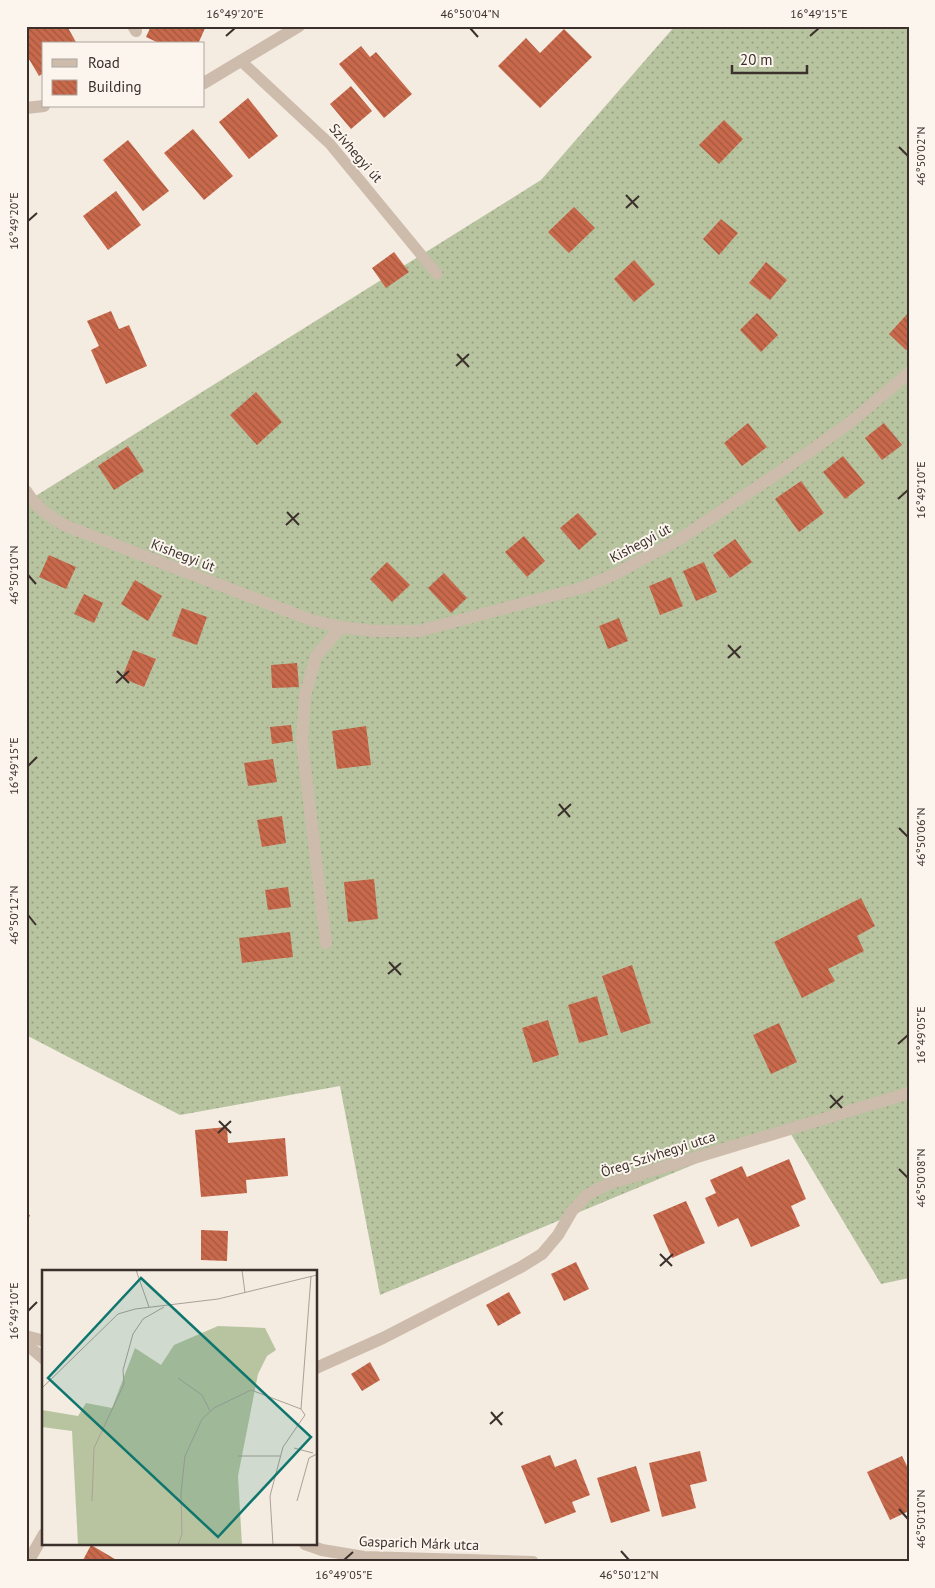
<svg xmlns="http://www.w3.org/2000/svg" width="935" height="1588" font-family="'PT Sans',sans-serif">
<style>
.garden{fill:url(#garden-dots)}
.building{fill:url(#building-back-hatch)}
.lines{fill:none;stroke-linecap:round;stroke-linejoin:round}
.service{stroke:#cdbbac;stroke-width:11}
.minor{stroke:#cdbbac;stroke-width:12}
.tertiary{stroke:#cdbbac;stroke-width:12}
.ticks{fill:none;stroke:#3b302b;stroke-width:2}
.labels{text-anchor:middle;stroke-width:4;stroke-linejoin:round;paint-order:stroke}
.street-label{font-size:14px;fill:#3b302b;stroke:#fbf5ee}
.inset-road{fill:none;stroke:#aaa098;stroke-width:1}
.view{fill:#0f766e;fill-opacity:0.15;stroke:#0f766e;stroke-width:2.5}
.inset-edge{fill:none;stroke:#3b302b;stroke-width:2.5}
.neatline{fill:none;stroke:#3b302b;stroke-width:2}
.ticks-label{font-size:12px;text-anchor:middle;fill:#3b302b}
</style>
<defs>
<pattern id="garden-dots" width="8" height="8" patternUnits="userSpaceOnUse" patternTransform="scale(1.25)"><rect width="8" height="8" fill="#b8c4a0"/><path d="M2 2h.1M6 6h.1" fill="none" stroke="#97a083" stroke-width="1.8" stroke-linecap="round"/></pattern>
<pattern id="building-back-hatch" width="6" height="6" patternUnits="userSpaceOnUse" patternTransform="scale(1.25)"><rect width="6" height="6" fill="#c8694b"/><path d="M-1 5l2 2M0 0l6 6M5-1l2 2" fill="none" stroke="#a4573f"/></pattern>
</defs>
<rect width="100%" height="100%" fill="#f4ebe1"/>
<!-- garden -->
<path class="garden" d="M675,26H909V1278L881,1284L786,1126L380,1295L340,1086L180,1115L26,1035V502L541,180Z"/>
<!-- building -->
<path class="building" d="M26,26H67L77,44H44V73L39,76L26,54Z
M151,26H206L198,44H161L146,37Z
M564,29L592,57L540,108L498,66L526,38L540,53Z
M361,46L370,57L376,52L412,94L384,118L339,64Z
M351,86L372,111L351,129L330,104Z
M248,98L278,136L249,159L219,122Z
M724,120L743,139L719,164L699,145Z
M193,129L233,176L204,200L164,153Z
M128,140L169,191L143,211L103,160Z
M116,191L141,225L108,250L83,216Z
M574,207L595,228L569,253L548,232Z
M721,219L738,233L719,255L703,239Z
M394,252L409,272L386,288L372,268Z
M634,260L655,284L634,302L614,279Z
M766,262L787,280L770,300L749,283Z
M111,311L119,329L129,325L147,366L106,384L91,350L99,346L87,321Z
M909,312V348L906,350L889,334Z
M757,313L778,335L761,352L740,330Z
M256,392L282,422L257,445L230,415Z
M748,423L767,447L742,466L724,443Z
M884,423L902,445L882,460L865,438Z
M128,446L144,471L114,490L98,466Z
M843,456L865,483L845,499L823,472Z
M801,481L824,513L799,532L775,499Z
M578,513L597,534L579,550L560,528Z
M524,536L545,561L527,577L505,552Z
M735,539L752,562L730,578L713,555Z
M49,555L76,567L66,589L39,577Z
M387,562L410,585L392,602L370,579Z
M704,562L717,592L696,601L683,571Z
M444,573L467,598L451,613L428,588Z
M671,577L683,606L660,615L649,586Z
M135,580L162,596L148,621L121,604Z
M84,594L103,603L94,623L74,614Z
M182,608L207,617L197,645L172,636Z
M619,618L628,641L608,649L599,626Z
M133,650L156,659L144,687L122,678Z
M297,663L299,687L272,688L271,665Z
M291,725L293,741L272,744L270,727Z
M366,726L371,765L337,769L332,731Z
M273,759L277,782L248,786L244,763Z
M282,816L286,843L262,847L257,820Z
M374,879L378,919L348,922L344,882Z
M288,887L291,907L268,910L265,890Z
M861,898L875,926L857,936L864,951L828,969L835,981L802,998L774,942Z
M290,932L293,957L242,963L239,938Z
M632,965L651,1023L621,1033L602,976Z
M597,996L608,1035L579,1043L568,1005Z
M548,1020L559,1055L533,1063L522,1028Z
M779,1023L797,1062L771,1074L753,1035Z
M227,1127L228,1143L285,1138L288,1176L246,1180L247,1193L201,1197L195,1130Z
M789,1159L806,1199L791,1206L800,1226L751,1247L738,1218L718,1227L705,1198L716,1193L710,1180L742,1166L747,1177Z
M686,1201L705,1243L672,1258L653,1215Z
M26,1214L30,1215L26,1226Z
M201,1230L228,1231L227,1261L201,1260Z
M576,1262L589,1289L564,1301L551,1274Z
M509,1292L521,1313L498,1326L486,1305Z
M370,1362L380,1380L362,1391L351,1374Z
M700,1451L707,1481L690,1485L696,1508L662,1517L649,1463Z
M550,1455L555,1467L576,1459L590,1495L572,1502L576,1512L545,1524L521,1466Z
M902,1456L909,1470V1511L890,1520L867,1472Z
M636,1466L650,1511L611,1523L597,1478Z
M91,1545L120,1562H82Z"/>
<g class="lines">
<!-- service -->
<path class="service" d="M241,61L330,144L437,274"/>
<!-- minor -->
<path class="minor" d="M133,26L136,31
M204,83L299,26
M26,108L44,106
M26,491C36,507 49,517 66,526L311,620L341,627L374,631H419L585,587L613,575L680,539L812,450L852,421L909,373
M326,943L302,742L305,696L316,656L341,627
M26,1336L44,1341
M316,1368L383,1338L521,1267L542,1254L558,1235L572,1211L587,1195L608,1184L909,1093
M28,1562L44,1534"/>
<!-- tertiary -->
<path class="tertiary" d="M26,1344L44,1359
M305,1544L322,1550L364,1557L533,1562"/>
</g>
<!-- ticks -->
<path class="ticks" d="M470,28L478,37M226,36L235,28M810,36L819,28M899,147L908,156M626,195L638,208M626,208L639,196M28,221L37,213M457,354L469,367M456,366L469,354M898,499L908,490M287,512L299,525M286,525L299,513M28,575L36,584M728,645L740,658M728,658L741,646M117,671L129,683M116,683L129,671M28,766L37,757M559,804L570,817M558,816L571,804M899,828L908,837M28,915L36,925M389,962L401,975M388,974L401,963M898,1044L908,1035M830,1095L842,1108M830,1108L843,1096M219,1121L231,1133M218,1133L231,1121M899,1169L908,1178M660,1254L672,1266M660,1266L673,1254M28,1311L37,1302M491,1412L502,1425M490,1424L503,1412M899,1509L908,1519M621,1551L629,1560M344,1560L353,1552"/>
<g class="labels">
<!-- street labels -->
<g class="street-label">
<text transform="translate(356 153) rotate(49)" y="5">Szívhegyi út</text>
<text transform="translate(640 543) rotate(-28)" y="5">Kishegyi út</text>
<text transform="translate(183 555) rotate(21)" y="5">Kishegyi út</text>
<text transform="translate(658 1154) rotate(-18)" y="5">Öreg-Szívhegyi utca</text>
<text transform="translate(419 1543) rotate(2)" y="5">Gasparich Márk utca</text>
</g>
</g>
<!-- overview -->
<g transform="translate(42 1270)">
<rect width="275" height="275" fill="#f4ebe1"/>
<path d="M176,56L223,58L234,80L225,86L216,104L196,206L200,275H36L30,161L0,157V140L36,146L44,133L70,138L93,78L119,95L132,75Z" fill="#b8c4a0"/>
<path class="inset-road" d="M94,0L107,37M200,0L203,23M136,108L160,125L168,141M0,118L76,44L93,39L176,29L275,5M252,178L271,183M196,186H238M50,231L52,178L82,114L81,100L91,64L101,49L122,37M255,231L267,188L275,184M136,275L140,264L139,223L143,186L160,149L172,138L209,120L259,139M231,275L228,226L241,177L263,145L259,139L269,6"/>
<path class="view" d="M99,8L269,167L176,267L6,108Z"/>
<rect width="275" height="275" class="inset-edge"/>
</g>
<!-- border -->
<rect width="935" height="1588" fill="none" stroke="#fbf5ee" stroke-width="55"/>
<!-- legend -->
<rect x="42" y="42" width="162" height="65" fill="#fbf5ee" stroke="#aea6a0"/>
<rect x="52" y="59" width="25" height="8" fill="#cdbbac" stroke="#aea6a0"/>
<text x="88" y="68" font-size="15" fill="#3b302b">Road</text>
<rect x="52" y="80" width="25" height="15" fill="url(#building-back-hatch)" stroke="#aea6a0"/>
<text x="88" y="92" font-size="15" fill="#3b302b">Building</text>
<!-- scale -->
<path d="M732 65v8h75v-8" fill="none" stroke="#3b302b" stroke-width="2.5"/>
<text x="740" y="65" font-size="15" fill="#3b302b" stroke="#fbf5ee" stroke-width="4" paint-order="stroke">20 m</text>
<rect x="28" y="28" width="880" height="1532" class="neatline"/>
<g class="ticks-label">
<text x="235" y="18">16°49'20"E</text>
<text x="470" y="18">46°50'04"N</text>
<text x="819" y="18">16°49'15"E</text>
<text transform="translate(921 156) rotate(-90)" y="4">46°50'02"N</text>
<text transform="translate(14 221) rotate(-90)" y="4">16°49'20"E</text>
<text transform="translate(921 490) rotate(-90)" y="4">16°49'10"E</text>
<text transform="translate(14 575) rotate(-90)" y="4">46°50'10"N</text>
<text transform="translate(14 766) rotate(-90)" y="4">16°49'15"E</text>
<text transform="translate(921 837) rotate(-90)" y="4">46°50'06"N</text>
<text transform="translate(14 915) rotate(-90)" y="4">46°50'12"N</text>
<text transform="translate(921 1035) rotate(-90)" y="4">16°49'05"E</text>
<text transform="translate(921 1178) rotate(-90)" y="4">46°50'08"N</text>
<text transform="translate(14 1311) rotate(-90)" y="4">16°49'10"E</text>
<text transform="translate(921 1519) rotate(-90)" y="4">46°50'10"N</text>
<text x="344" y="1579">16°49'05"E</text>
<text x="629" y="1579">46°50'12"N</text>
</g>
</svg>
